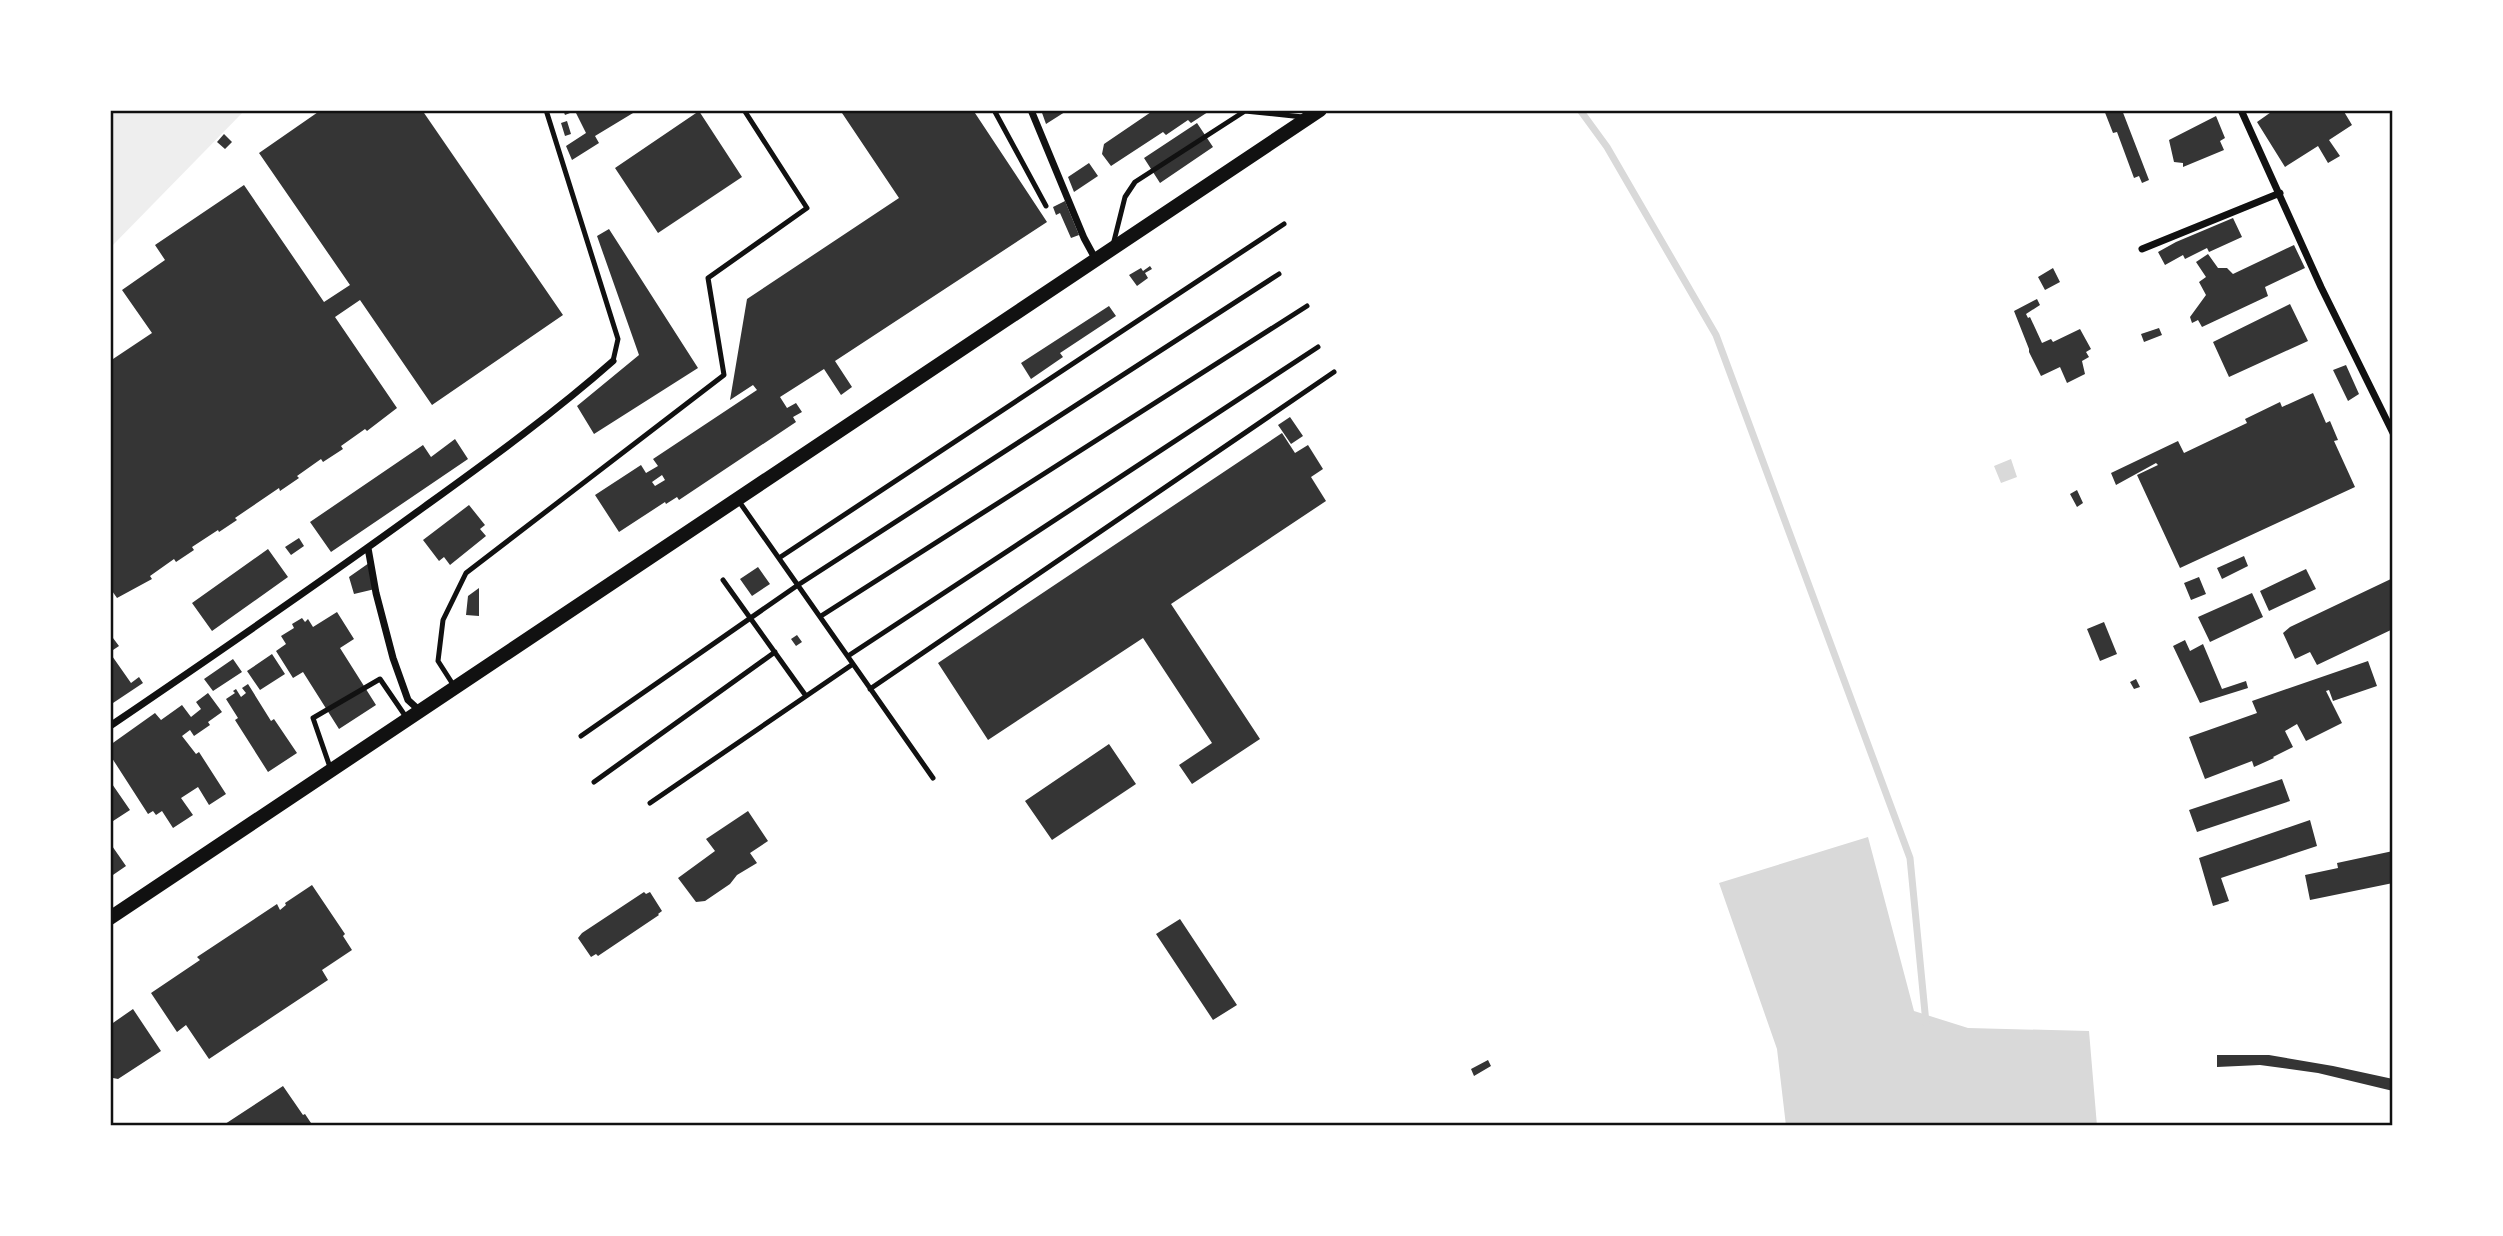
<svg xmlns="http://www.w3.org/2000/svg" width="2503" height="1236" font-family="'Open Sans',sans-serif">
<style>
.green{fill:#eee}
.water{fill:#d9d9d9}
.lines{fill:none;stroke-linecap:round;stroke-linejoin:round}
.stream{stroke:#d9d9d9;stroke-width:7}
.building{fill:#353535;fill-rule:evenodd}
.service{stroke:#111;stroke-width:5}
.minor{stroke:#111;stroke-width:7}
.secondary{stroke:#111;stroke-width:14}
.neatline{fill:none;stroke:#111;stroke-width:2.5}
</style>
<rect width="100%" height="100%" fill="#fff"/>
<!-- green -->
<path class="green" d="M110,110H245L110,248Z"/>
<!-- water -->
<path class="water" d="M2011,459L2017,477L2001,483L1994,466Z
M1868,837L1914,1011L1968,1028L2089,1031L2097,1126H1786L1777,1049L1719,883Z"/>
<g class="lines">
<!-- stream -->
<path class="stream" d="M1580,110L1607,147L1716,335L1910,858L1926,1023"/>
</g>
<!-- building -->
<path class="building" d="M321,110H422L563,315L432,405L360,300L335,317L397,408L367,431L365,429L341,446L343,449L323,462L321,459L297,476L299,478L280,491L279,488L235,518L237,520L219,532L218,530L192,547L194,550L176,562L174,559L150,576L152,579L117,598L110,588V361L152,333L122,290L165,260L155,245L244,185L324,302L350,285L259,153Z
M563,110H638L595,136L599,143L572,160L566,146L586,133L575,111L565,115Z
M840,110H973L1047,222L835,361L852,387L841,395L824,369L780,397L787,408L796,403L802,412L793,417L796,422L679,500L677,497L666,504L665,502L619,532L595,495L641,465L646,473L658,466L653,459L757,390L753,385L730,400L747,299L899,198ZM662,475L665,480L655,486L652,482Z
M1041,110H1068L1046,124Z
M1154,110H1211L1191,123L1188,120L1166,135L1163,132L1111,166L1102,154L1104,144Z
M2104,110H2122L2149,180L2142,183L2139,176L2134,178L2117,132L2113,133Z
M2274,110H2343L2352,125L2329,140L2340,156L2328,163L2318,146L2285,167L2257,122Z
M699,111L742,177L658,233L615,168Z
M2216,116L2225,138L2220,141L2224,150L2183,167V163L2174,162L2169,140Z
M567,121L571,134L565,136L561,123Z
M1197,123L1213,147L1160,183L1144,158Z
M224,134L232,142L225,149L217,142Z
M1089,163L1098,176L1074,192L1068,177Z
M1065,201L1079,235L1071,238L1060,213L1056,215L1053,207Z
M2233,218L2242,237L2209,252L2207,248L2185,259L2183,255L2165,265L2158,252L2176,242Z
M609,229L698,368L594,434L577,406L639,355L597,236Z
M2294,245L2305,268L2265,287L2268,296L2202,327L2198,320L2192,323L2190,317L2206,295L2199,282L2206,277L2196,262L2208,254L2218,268H2227L2233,274Z
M1150,266L1152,269L1145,273L1148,278L1137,286L1129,275L1141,268L1143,271Z
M2053,268L2060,282L2045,290L2038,277Z
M2037,299L2040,305L2026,314L2028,318L2030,317L2042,343L2051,339L2053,342L2080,329L2091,349L2086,352L2089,357L2082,361L2085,374L2067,383L2060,367L2041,376L2029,352V349L2014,311Z
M2290,304L2308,341L2229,377L2213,342Z
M1109,306L1116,316L1060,353L1063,357L1031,379L1021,363Z
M2159,328L2162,335L2144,342L2141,334Z
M2346,365L2359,394L2348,401L2333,370Z
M2313,393L2326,423L2330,421L2338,440L2334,441L2355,487L2180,568L2137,475L2158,465L2156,463L2116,485L2111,473L2178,441L2184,453L2247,423L2245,419L2280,402L2282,407Z
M1290,417L1303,436L1291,444L1278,425Z
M1282,433L1295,453L1308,445L1323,469L1311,477L1326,501L1171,604L1260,739L1192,784L1179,765L1212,743L1143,638L988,740L938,663Z
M455,439L468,459L331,552L310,522L423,445L431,457Z
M2077,490L2083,503L2077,507L2070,494Z
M469,505L485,525L480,529L486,536L450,565L444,557L439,561L423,540Z
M299,538L304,546L291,555L285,547Z
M268,549L288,577L212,631L192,603Z
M2244,556L2248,566L2222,579L2217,568Z
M369,563L375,589L354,594L349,577Z
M758,567L770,584L752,596L740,579Z
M2306,569L2316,589L2269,611L2260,591Z
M2199,577L2206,594L2191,600L2184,583Z
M2393,578V629L2317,665L2310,652L2295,659L2283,633L2290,627Z
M479,588V616L466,615L468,596Z
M2252,593L2263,617L2210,642L2198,617Z
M337,612L354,639L340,648L376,705L339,729L303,672L293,678L276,651L286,644L281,636L294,628L292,624L302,618L305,622L308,619L313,627Z
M2104,622L2117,654L2100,661L2087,629Z
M110,634L119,646L110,652Z
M797,635L802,642L796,646L791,639Z
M2185,640L2190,651L2203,644L2222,689L2246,681L2248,688L2200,703L2173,646Z
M110,653L131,683L139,677L143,683L110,705Z
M272,654L285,674L260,690L247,671Z
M233,659L242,672L213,691L204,679Z
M2368,661L2377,686L2333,701L2329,690L2326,691L2342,723L2306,741L2297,724L2285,731L2293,747L2273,757L2274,758L2254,767L2252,761L2205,779L2189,737L2257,713L2252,701Z
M2136,679L2140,687L2134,689L2130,682Z
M248,684L271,721L274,719L297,753L268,772L235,720L238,718L226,699L235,693L233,691L236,689L241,697L246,693L242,688Z
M208,693L222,712L208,722L210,725L194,736L190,730L182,736L196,754L199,752L226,794L209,805L198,787L181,798L193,815L173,828L162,811L156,815L153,811L148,814L110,755V745L155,713L161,720L182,705L191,717L201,709L196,702Z
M1109,744L1136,784L1052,840L1025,801Z
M2282,779L2290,801L2197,832L2189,810Z
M110,781L130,810L110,823Z
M748,811L768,841L750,853L757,863L737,875L730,884L705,901L696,902L678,878L715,851L706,839Z
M2310,820L2317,846L2221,878L2229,901L2213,906L2199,858Z
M110,843L126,866L110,877Z
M2393,851V883L2310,900L2305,875L2338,868L2337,863Z
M312,885L345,934L343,936L352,950L322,970L328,980L209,1059L186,1025L177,1032L151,993L200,960L197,957L277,904L280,910L286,905L285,903Z
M644,892L646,894L650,892L662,911L658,914L659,915L598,956L596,954L591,957L578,938L582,933Z
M1180,919L1237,1005L1213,1020L1156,934Z
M133,1009L161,1051L118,1079L113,1078L110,1076V1025Z
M2217,1055H2269L2333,1066L2393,1079V1091L2318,1073L2260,1065L2217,1067Z
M1488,1060L1491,1066L1474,1076L1471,1069Z
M283,1086L303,1115L305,1114L313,1126H222Z"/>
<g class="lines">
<!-- service -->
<path class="service" d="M546,110L618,339L613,361
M994,110L1046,206
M1113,245L1125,197L1135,182L1245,111L1303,117
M738,500L933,778
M779,558L1284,224
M723,580L806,696
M821,616L1307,306
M848,656L1318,347
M454,686L438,661L443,620L466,573L724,375L708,278L807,208L744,110
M870,689L1334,372
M581,736L798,585L1279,274
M331,770L313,718L380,679L406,717
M594,782L775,652
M650,803L853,664"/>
<!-- minor -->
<path class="minor" d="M1031,110L1084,238L1096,260
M2241,110L2321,287L2393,433
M2142,249L2280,193
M368,548L376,593L393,658L408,700L420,711
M110,726C216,654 321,582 424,507C489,460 553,414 613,361"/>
<!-- secondary -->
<path class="secondary" d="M110,918L1320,110"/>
</g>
<!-- border -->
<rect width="2503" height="1236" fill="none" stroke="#ffffff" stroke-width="224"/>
<rect x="112" y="112" width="2279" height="1012" class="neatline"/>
</svg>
